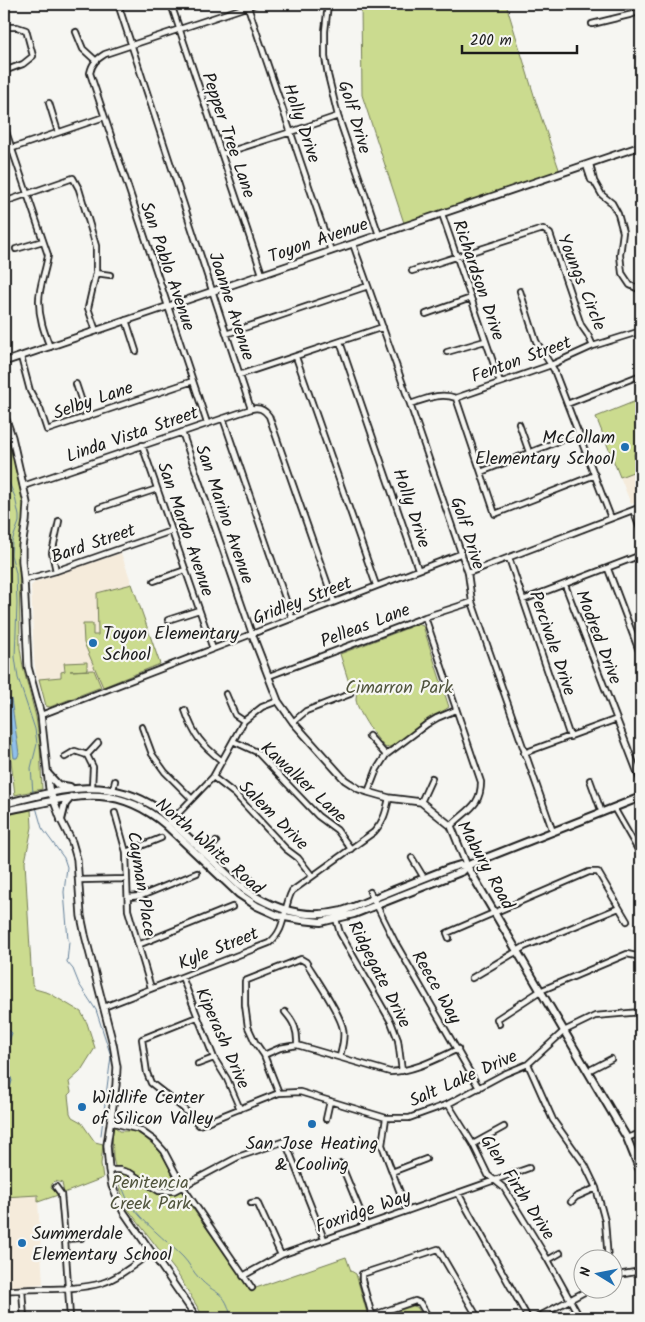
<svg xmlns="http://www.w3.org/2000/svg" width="645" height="1322" font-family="Kalam,sans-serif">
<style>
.built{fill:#f5ebdb}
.green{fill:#cbdb8f;stroke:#747c56}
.water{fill:#8fc0eb;stroke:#617e98}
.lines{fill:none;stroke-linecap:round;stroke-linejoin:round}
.stream{stroke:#617e98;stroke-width:1}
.minor-casing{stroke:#1c1c1c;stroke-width:8}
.tertiary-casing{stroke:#1c1c1c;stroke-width:9}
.secondary-casing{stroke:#1c1c1c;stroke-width:10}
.minor{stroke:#f6f6f2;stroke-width:4.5}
.tertiary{stroke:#f6f6f2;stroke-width:5.5}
.secondary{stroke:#f6f6f2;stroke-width:6}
.poi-dot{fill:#1f6fb2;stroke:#f6f6f2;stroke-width:2}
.labels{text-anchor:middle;stroke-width:4.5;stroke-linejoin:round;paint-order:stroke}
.street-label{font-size:18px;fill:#1c1c1c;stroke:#f6f6f2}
.poi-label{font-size:18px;fill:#1c1c1c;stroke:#f6f6f2;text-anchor:start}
.park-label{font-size:18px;fill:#51553e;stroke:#f6f6f2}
</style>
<rect width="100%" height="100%" fill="#f6f6f2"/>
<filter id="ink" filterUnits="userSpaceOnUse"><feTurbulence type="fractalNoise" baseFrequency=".02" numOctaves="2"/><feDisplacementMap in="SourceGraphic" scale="10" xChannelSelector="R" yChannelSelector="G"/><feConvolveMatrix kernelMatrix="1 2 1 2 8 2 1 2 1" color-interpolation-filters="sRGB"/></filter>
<g filter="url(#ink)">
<!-- built -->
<path class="built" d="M641,399V501L631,504L596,417Z
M121,553L160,664L47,708L36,674L34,659L31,586L35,582Z
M35,1152L43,1284L4,1287V1154Z"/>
<!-- green -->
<path class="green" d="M361,4H506L537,105L560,172L404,223L362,95Z
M641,399V443L636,446L634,455L638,470L620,477L596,417Z
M4,420L10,437L24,504L23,522L19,545L20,648L23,667L36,717L40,745L42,789L15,795L4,701Z
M132,584L160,664L103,687L84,643L83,624H93V635H98L97,593Z
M418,624L423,626L449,707C444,711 438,713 432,716C418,724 401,745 386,748C377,740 358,713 356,700C356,696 357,693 356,689L350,686L340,654Z
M87,662V670L70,671L94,670L101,687L50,707L46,706L39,679L61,677V672L65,671L64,663Z
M31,809L32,827L25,862L32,984L35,989L49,993L81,1012L87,1023L95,1048L80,1072L69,1082L71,1092L68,1095L70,1113L72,1117L81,1122L95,1142L103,1144L101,1164L103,1178L64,1193L62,1183L55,1181L52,1184L51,1188L58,1195L38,1202V1195L4,1197V814Z
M115,1127L120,1131H133L143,1136L161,1152L184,1196L250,1290L346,1257L351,1271L356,1274L367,1313L370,1317L376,1318L413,1306L417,1307L424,1318H204L177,1273L124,1204L113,1158L112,1129Z"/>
<!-- water -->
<path class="water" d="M8,699H11L19,754L17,758H14L13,750Z
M9,1030L12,1033C3,1057 5,1057 12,1081L10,1087L4,1089V1031Z"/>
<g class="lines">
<!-- stream -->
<path class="stream" d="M4,448V452
M4,471L15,497L19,516V522L12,541L11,555L16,573L17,604L15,657L18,678L35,729L37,743
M33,793L31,768L37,744
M36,807L42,828L64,858L67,867L64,892L68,940
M69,942L67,962L73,969L79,984L96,1010L111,1056L101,1135
M120,1181C123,1188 125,1196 129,1202C143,1223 165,1239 183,1257C189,1263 193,1272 199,1278C215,1296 226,1289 231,1318"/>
<defs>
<path id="minor" d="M118,4L251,409C259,407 264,409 269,416L334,602
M171,4L262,274
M247,4L331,251
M328,4L325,31V57L328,75L338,116L379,235
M592,24L633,14L641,10
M4,27H17L26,30L33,56L23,64L4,71
M76,32L83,49L95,60
M49,103L58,132
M4,126L48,255C46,270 39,286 39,301C39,318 44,332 50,347
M4,151L104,117
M222,154L291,132L338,116
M590,164L594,181
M586,165L591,180L594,181L602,195L612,203L618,214L623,232L620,255L622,273L630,285L641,290
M4,202L73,178L79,189L96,246V273L88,308L96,331
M442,214L500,382
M353,244L410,404L468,573L472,602L553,832
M16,249L43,241
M412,271L543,229L550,234L581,325L588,335L593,346
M96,273L110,275
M520,291L536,341L554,370L611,518
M426,314L471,298
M126,320L136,351
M226,334L368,286
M340,342L418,569
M447,352L485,341
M21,357L30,391L40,409L47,430L193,381
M296,357L376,585
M239,375L383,327
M76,384L87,417
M456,398L495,514L595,475
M410,404C426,399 440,392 456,398L551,365L593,346L641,331
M567,404L641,375
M223,418L292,618
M207,423L90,73C92,63 97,59 105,54L255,4
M519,424L529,452
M182,432L252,634
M142,445L213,649
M481,472L579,433
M23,486L251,409
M99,508L157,489
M633,510L641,531
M509,558L570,737
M608,569L641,656
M56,571L52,553L59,521
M468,573L641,507
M24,580L56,571L171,531
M154,581L185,570
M565,585L641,782
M523,600L641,555
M425,617L481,782C481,807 466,810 451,826
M168,620L199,610
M269,676L425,617L472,602
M226,694L235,715L244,721
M185,710C194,736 201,744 222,761
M41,715L460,554
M293,722L306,711L350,694
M142,727L152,754L165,772L191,798
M369,736L386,755
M233,741L257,752L318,816L337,830L351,849
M524,753L617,719
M87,755L98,743
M65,757L75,751L87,755L93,767L92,787
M213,777L235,794L286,849L298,858L312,876
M590,780L602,813
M113,790L115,781
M368,792L377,769L386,755L427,724L437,718L456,710
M421,802L432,778
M614,808L641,855
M115,813L126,852L128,910L151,988
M170,822L213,777L244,721L262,707L278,701
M126,852L161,838
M205,852L216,842
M412,858L424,878
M79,880L127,879
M241,887L250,878
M370,892L395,942L479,1088
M129,897L141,896L197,873
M336,919L340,933L391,1022L398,1040L402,1071
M449,938L447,933L589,872H598L627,921
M138,945L232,907
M182,977L214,1058L227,1079L240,1109
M472,978L524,947L619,908
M104,1007L269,943C287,929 282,910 292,891L374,832C384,821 386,812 389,798
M285,1012C294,1022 298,1031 297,1045
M197,1017L142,1039L147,1073L151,1083L183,1108L199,1125L279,1093L300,1092L386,1118H409L448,1104L504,1074L528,1064L564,1031L595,1016L641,1012
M499,1024L497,1019L540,991L627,954L641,957
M264,1055L280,1048L297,1045L390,1072C415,1071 436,1059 458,1049
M198,1064L214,1058
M528,1064L553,1120L585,1165L596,1188L605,1221L608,1260
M588,1071L611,1059
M279,1093L264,1055L255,1042L248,1027L245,1005V981L301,959L306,962C316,978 340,1013 343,1029C345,1038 342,1048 340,1056
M448,1104L473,1144L488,1175L504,1188L548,1260L580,1318
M386,1118L382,1145L407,1211
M326,1119L330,1101
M110,1122L140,1130L154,1140L164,1151L183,1187L252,1288
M627,1138L641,1133
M473,1144L504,1127
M341,1164L366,1225
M109,1170H120L130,1173L159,1191H174L238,1157L285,1141L324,1239
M392,1172L426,1159
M56,1187L61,1194L65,1239L70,1318
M458,1193L528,1318
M571,1202L576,1197L596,1188
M251,1203L257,1202L281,1255
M65,1239L81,1238
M548,1260L560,1253
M243,1276L281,1255L529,1168
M612,1276L641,1271
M22,1290L24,1318
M4,1291C36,1287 70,1292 102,1283C120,1277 136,1263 152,1252
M429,1318L420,1303L415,1301L374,1315L371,1312L362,1280V1274L438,1249L478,1318
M536,1318L588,1290
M631,1318H632"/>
<path id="tertiary" d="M4,362L641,146
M4,414L12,437L27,503L26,521L22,546V561L24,580L28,667L41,715L49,788L61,820L72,842L77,859L81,916L85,935L113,1044L117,1067L116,1085L107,1145L109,1170L112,1186L123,1211L197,1318
M252,634L278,701L293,722L345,780L359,789L368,792L389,798L421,802L451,826L467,866"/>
<path id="secondary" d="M48,774L58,785L70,787
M4,804C59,790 107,775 158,809L241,887C271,909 306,920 342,911C356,907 369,900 382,895C404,886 427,877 450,868L460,865L467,866
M4,811C67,799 111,778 166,825L239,894L257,906L279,916L302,920L321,922L354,914L463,871L467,866L473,863L641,797
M61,820L65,804L71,797
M467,866L627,1138L641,1173"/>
</defs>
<!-- minor casing -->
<use href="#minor" class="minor-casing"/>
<!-- tertiary casing -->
<use href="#tertiary" class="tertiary-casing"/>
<!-- secondary casing -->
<use href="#secondary" class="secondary-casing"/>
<!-- minor -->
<use href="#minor" class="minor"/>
<!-- tertiary -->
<use href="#tertiary" class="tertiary"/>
<!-- secondary -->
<use href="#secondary" class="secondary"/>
</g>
</g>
<!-- markers -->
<g class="poi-dot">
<circle cx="625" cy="447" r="5"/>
<circle cx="93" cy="643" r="5"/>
<circle cx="82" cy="1107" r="5"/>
<circle cx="312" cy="1124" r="5"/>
<circle cx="22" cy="1243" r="5"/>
</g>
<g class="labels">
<!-- street labels -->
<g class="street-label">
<text transform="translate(355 117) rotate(73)" y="6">Golf Drive</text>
<text transform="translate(302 123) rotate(71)" y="6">Holly Drive</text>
<text transform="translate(229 135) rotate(71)" y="6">Pepper Tree Lane</text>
<text transform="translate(318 240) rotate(-19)" y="6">Toyon Avenue</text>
<text transform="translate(168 266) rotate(71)" y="6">San Pablo Avenue</text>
<text transform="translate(479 280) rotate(71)" y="6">Richardson Drive</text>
<text transform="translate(582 282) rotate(68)" y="6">Youngs Circle</text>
<text transform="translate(232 306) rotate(72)" y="6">Joanne Avenue</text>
<text transform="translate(521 359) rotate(-20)" y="6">Fenton Street</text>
<text transform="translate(93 400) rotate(-19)" y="6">Selby Lane</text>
<text transform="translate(132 434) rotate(-19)" y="6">Linda Vista Street</text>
<text transform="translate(412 508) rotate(71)" y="6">Holly Drive</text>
<text transform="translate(225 514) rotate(71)" y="6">San Marino Avenue</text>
<text transform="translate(186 529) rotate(71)" y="6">San Mardo Avenue</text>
<text transform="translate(468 533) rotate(72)" y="6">Golf Drive</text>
<text transform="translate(93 543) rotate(-19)" y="6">Bard Street</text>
<text transform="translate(302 600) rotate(-21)" y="6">Gridley Street</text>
<text transform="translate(365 625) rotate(-21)" y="6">Pelleas Lane</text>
<text transform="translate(599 637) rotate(69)" y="6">Modred Drive</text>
<text transform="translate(553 643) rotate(71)" y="6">Percivale Drive</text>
<text transform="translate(304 782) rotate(43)" y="6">Kawalker Lane</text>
<text transform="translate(274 815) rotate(45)" y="6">Salem Drive</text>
<text transform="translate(210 846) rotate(41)" y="6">North White Road</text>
<text transform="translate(486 865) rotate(61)" y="6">Mabury Road</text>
<text transform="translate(142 884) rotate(81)" y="6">Cayman Place</text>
<text transform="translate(218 948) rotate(-22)" y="6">Kyle Street</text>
<text transform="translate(380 974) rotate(63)" y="6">Ridgegate Drive</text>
<text transform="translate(437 987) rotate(60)" y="6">Reece Way</text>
<text transform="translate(223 1038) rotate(66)" y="6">Kiperash Drive</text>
<text transform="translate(463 1078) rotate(-24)" y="6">Salt Lake Drive</text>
<text transform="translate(518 1187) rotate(57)" y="6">Glen Firth Drive</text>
<text transform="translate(363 1211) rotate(-19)" y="6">Foxridge Way</text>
</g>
<!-- poi labels -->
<g class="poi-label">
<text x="615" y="443" text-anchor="end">McCollam<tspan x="615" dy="21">Elementary School</tspan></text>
<text x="103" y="639">Toyon Elementary<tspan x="103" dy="21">School</tspan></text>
<text x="92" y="1103">Wildlife Center<tspan x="92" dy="21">of Silicon Valley</tspan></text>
<text x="312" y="1149" text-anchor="middle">San Jose Heating<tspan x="312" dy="21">&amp; Cooling</tspan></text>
<text x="32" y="1239">Summerdale<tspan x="32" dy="21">Elementary School</tspan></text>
</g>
<!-- park labels -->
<g class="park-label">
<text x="399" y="693">Cimarron Park</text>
<text x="150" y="1188">Penitencia<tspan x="150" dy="21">Creek Park</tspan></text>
</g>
</g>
<!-- margin -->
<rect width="645" height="1322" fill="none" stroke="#f6f6f2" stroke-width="20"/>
<rect x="10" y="10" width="625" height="1302" fill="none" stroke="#1c1c1c" stroke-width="2" filter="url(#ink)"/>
<!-- north arrow -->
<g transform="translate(598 1274) rotate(280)"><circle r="24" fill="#f6f6f2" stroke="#9f9f9c"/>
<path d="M0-4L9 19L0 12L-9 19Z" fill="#1f6fb2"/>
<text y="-8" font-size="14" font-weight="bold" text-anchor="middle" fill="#1c1c1c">N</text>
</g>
<!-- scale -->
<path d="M462 45v8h115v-8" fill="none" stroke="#1c1c1c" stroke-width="2.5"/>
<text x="470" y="45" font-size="15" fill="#1c1c1c" stroke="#f6f6f2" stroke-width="4" paint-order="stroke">200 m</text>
</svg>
